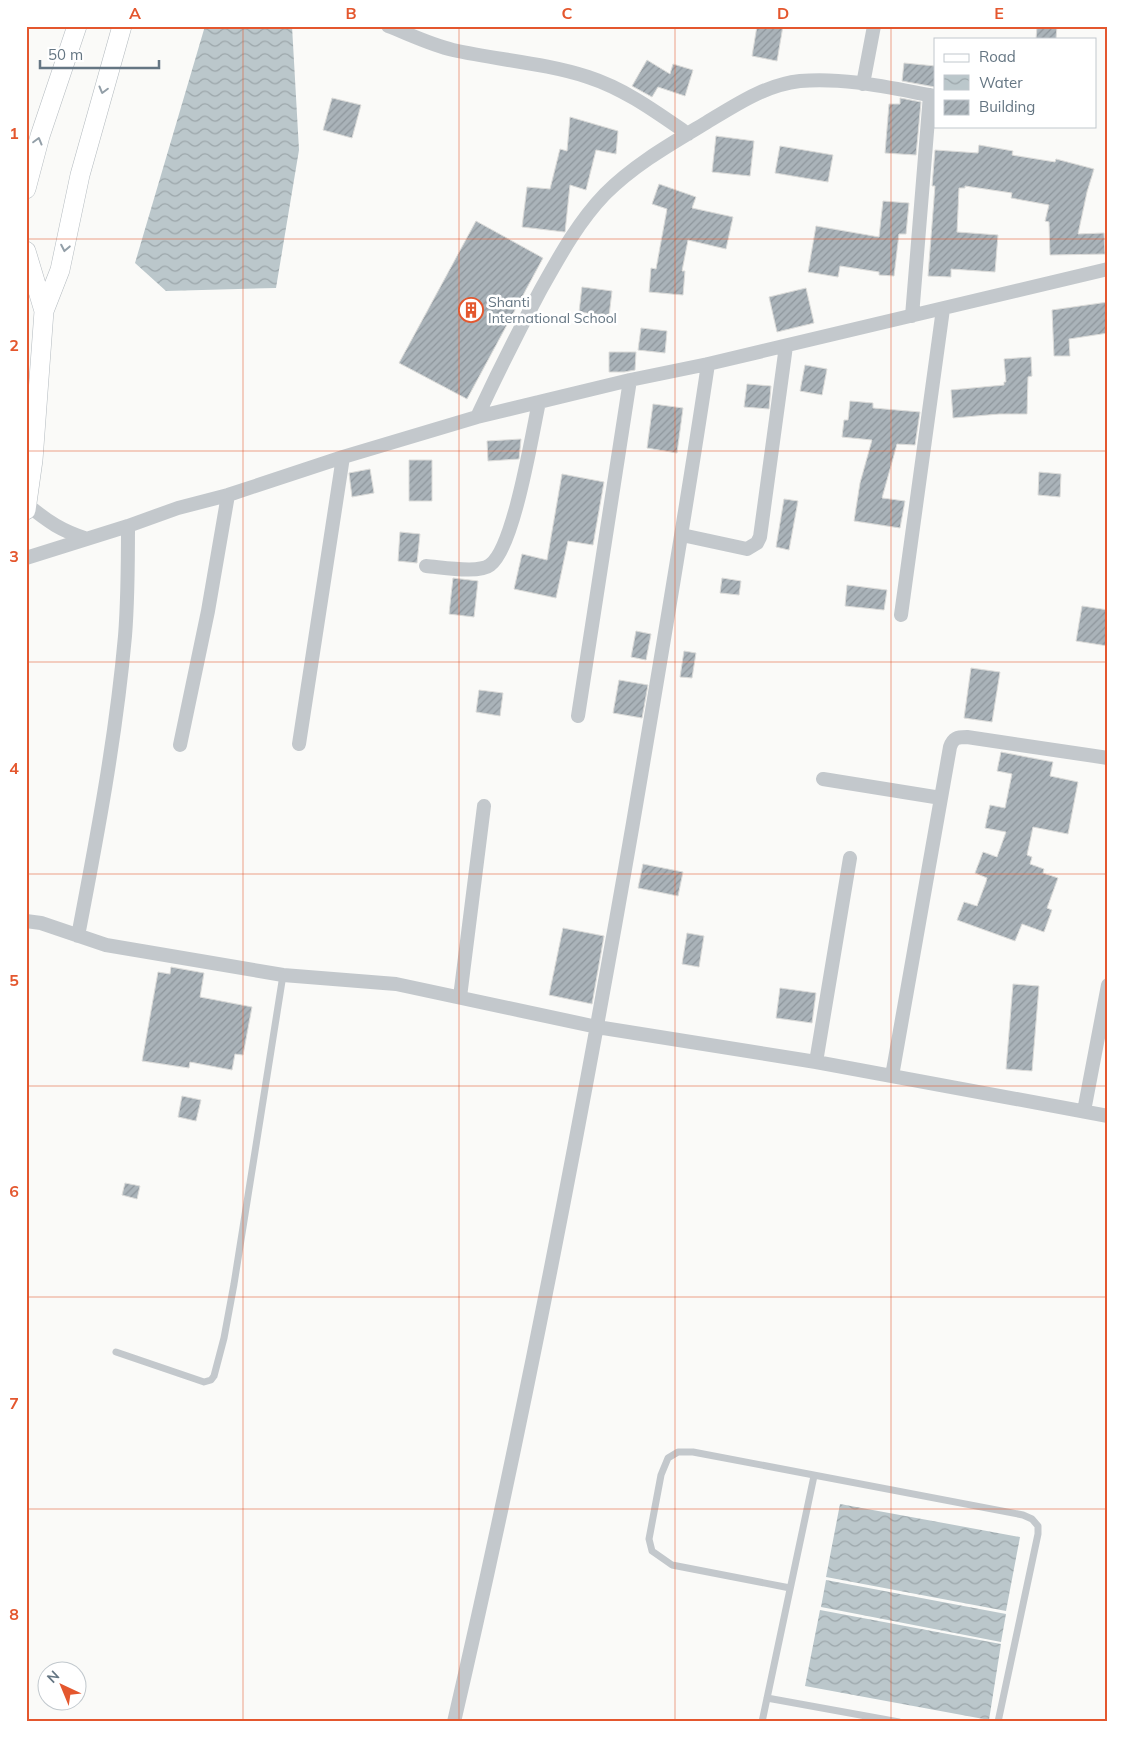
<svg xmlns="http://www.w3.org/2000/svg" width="1134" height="1748" font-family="Mulish,sans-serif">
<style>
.water{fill:url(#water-waves)}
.building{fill:url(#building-hatch);stroke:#dcdcda}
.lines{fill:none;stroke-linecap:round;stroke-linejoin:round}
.secondary-casing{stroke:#b3babf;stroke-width:20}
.service{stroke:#c3c8cc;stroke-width:7}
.minor{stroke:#c3c8cc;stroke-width:14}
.secondary{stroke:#fff;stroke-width:19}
.oneway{stroke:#939fa8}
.grid{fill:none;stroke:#e4572e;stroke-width:1;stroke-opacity:0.55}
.labels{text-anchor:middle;stroke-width:5;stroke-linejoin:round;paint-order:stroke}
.poi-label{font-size:14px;fill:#657683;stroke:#fff;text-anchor:start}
.neatline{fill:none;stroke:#e4572e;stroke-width:2}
.grid-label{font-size:16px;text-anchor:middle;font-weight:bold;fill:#e4572e}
</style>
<defs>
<pattern id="water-waves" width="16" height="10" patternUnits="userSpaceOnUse" patternTransform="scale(1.25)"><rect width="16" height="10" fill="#bbc7cb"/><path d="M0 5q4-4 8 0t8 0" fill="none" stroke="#9ca6aa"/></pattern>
<pattern id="building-hatch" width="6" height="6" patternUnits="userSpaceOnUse" patternTransform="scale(1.25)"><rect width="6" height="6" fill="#aab3b9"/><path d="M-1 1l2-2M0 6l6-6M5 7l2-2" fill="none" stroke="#8e969c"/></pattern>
</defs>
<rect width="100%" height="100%" fill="#fafaf8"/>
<!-- water -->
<path class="water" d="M205,26H292L299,150L276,288L166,291L135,263Z
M840,1504L1020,1537L1006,1611L826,1577Z
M826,1580L1006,1614L1001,1642L821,1607Z
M820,1610L1001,1644L989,1720L805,1686Z"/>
<!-- building -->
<path class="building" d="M757,26H783L777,61L752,56Z
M1037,26H1057L1056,39H1036Z
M647,60L670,74L673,64L693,70L685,96L658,87L652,97L632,86Z
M904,63L935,66V87L902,81Z
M332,98L361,105L352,138L323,130Z
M900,98L921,102L916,155L885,153L889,104H900Z
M570,117L618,131L616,154L596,150L586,190L570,185L565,232L522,227L527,187L550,189L560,149L567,151Z
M716,136L754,141L750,176L712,172Z
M979,145L1013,151L1012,155L1055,162L1056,159L1094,169L1087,192L1078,234L1104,233L1105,254L1050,255L1049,222L1045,221L1049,205L1011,198L1012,193L965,186V188H959L957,232L998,235L995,272L951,269V277L928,276L935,186H932L935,150L978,153Z
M780,146L833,155L828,182L775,173Z
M659,184L696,197L692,208L733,217L726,249L688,240L682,271H685L683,295L649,292L651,268L656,269L667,209L652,204Z
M883,201L909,203L906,234H899L894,276L879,275V272L840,266L838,277L808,272L816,226L879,237Z
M476,221L543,258L467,399L399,363Z
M582,287L612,291L609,316L579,312Z
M806,288L814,323L777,332L769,297Z
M1108,302V333L1069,339L1070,356H1054L1052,310Z
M641,328L667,331L665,353L638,350Z
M609,352H636L635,370L624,372H609Z
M1031,357L1032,376L1028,377L1027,414H999L953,418L951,390L1004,385V382H1006L1004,359Z
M805,365L827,369L822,395L800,391Z
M747,384L771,386L769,409L744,407Z
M850,401L873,403V408L920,412L915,445L897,444L882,498L905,501L900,528L854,521L860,483L872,440L842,437L844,420H848Z
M653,404L683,408L677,453L647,448Z
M521,439L519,459L488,461L487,441Z
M409,460H432V501H409Z
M370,469L374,493L352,497L349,473Z
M1039,472L1061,474L1060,497L1038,495Z
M562,474L604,482L593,545L568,541L556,598L514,589L522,554L547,560Z
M784,499L798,501L789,550L776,547Z
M400,532L420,534L417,563L398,561Z
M453,578L478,581L474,617L449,614Z
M722,578L741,581L739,595L720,593Z
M847,585L887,590L884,610L845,606Z
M1082,606L1108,610V646L1076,641Z
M636,631L651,634L646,660L631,657Z
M684,651L696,653L692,678L680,677Z
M971,668L1000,672L992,722L964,718Z
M619,680L648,685L642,718L613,713Z
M479,690L503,693L500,716L476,712Z
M1001,752L1053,762L1050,776L1078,782L1068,834L1033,827L1027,855L1032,857L1030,864L1044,869L1043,873L1058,878L1047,908L1052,910L1044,932L1022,924L1015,941L957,920L964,902L977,906L986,882L987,878L975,873L983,852L997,857L1006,832L985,828L990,805L1005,808L1012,774L997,771Z
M643,864L683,872L678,896L638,888Z
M563,928L604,936L592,1004L549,995Z
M687,933L704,936L699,967L682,964Z
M171,967L204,973L200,997L252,1007L243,1055L235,1054L232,1070L190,1062L189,1068L142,1061L158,972L170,974Z
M1013,984L1039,986L1032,1071L1006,1069Z
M780,988L816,993L812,1023L776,1018Z
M182,1096L201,1100L196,1121L178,1117Z
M125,1183L140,1186L137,1199L122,1195Z"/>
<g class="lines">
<defs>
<path id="secondary" d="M26,189L40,136L77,26
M26,251L44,311
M26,510L33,460L44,311L60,270L80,175L122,26"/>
</defs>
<!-- secondary casing -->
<use href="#secondary" class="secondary-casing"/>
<!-- service -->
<path class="service" d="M116,1352L204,1382L211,1380L214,1376L224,1338L234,1284L283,975
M790,1588L672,1565L652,1551L649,1539L661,1475L668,1458L678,1452H693L1023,1515L1032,1519L1038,1526V1534L998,1722
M767,1698L899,1722
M762,1722L814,1476"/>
<!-- minor -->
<path class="minor" d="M388,26C409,34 431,45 453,50C498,60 545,63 588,77C625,89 656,112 688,134
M863,84L874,26
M912,316L930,95
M477,417C497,374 518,332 540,291C559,257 578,222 605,194C634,165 669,145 704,124C734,106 764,85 800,81C845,77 891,88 935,96
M28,505C48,522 62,531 87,539
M682,535L747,549L757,543L760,537L786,346
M26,558L128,526L178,508L228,495L343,457L477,417L630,380L708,364L1108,269
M426,566C441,567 479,574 490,565C514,548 532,434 539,402
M901,615L943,309
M578,716L630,380
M299,744L343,457
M180,745L208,611L228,495
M823,779L941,798
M26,921L41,923L106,945L283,975L396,984L597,1027L816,1062L1108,1116
M78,936C97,837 116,737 125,636C128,599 128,563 128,526
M460,997L484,806
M816,1062L850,858
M892,1076L950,747C953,738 957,737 967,737L1108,758
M1084,1111L1108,985
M454,1722C523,1424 581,1124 633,823C659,670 685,518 708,364"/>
<!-- secondary -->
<use href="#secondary" class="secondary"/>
</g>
<!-- one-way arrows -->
<defs><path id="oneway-chevron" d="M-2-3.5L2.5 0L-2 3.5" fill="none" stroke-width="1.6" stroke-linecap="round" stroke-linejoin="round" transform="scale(1.25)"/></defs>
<g class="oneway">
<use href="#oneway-chevron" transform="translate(103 90) rotate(105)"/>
<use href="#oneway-chevron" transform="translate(38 141) rotate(-75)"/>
<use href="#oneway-chevron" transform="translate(65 248) rotate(101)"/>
</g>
<!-- grid -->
<path class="grid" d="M243,26V1722M459,26V1722M675,26V1722M891,26V1722M26,239H1108M26,451H1108M26,662H1108M26,874H1108M26,1086H1108M26,1297H1108M26,1509H1108"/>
<!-- icons -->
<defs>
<symbol id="building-ring" viewBox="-11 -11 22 22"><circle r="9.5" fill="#fff" stroke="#e4572e" stroke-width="1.5"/><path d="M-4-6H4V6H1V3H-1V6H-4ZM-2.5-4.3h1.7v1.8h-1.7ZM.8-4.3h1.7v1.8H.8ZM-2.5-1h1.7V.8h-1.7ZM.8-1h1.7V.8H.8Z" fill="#e4572e"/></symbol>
</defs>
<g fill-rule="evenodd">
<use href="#building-ring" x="457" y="296" width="28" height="28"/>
</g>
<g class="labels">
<!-- poi labels -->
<g class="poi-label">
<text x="488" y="307">Shanti<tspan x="488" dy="16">International School</tspan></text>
</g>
</g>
<!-- border -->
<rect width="1134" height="1748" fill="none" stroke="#ffffff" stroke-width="55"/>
<!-- legend -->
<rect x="934" y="38" width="162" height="90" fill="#ffffff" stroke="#c1c8cd"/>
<rect x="944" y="54" width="25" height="8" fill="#ffffff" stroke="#c1c8cd"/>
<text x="979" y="62" font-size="15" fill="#657683">Road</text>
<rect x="944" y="75" width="25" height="15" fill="url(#water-waves)" stroke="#c1c8cd"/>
<text x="979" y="88" font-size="15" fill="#657683">Water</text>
<rect x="944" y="100" width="25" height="15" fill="url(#building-hatch)" stroke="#c1c8cd"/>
<text x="979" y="112" font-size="15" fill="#657683">Building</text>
<!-- north arrow -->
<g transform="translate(62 1686) rotate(316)"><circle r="24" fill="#ffffff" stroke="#c1c8cd"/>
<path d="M0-4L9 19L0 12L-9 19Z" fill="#e4572e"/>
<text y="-8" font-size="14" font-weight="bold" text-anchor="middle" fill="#657683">N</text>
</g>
<!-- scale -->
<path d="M40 60v8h119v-8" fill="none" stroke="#657683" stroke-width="2.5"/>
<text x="48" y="60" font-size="15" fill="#657683" stroke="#ffffff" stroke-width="4" paint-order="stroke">50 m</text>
<rect x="28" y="28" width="1078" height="1692" class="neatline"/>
<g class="grid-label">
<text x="135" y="19">A</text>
<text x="351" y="19">B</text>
<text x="567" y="19">C</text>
<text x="783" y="19">D</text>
<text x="999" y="19">E</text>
<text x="14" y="139">1</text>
<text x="14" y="351">2</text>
<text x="14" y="562">3</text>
<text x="14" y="774">4</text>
<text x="14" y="986">5</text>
<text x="14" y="1197">6</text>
<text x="14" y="1409">7</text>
<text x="14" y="1620">8</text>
</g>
</svg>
